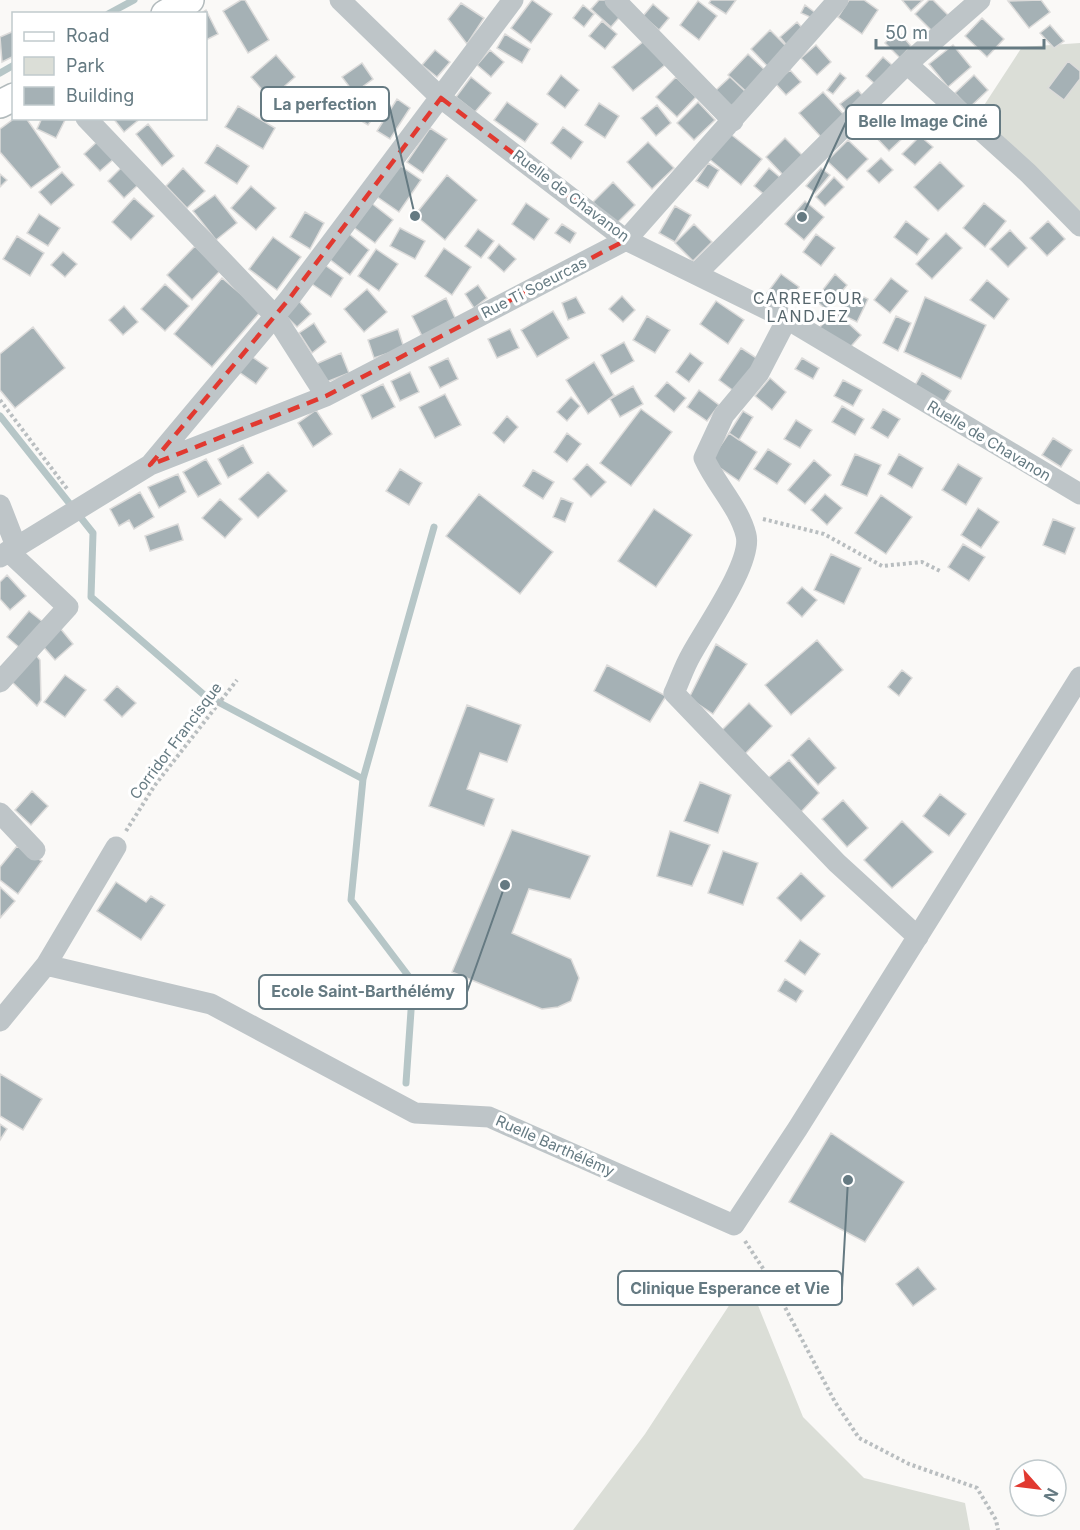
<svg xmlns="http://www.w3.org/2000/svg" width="1080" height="1530" font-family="Inter,sans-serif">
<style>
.green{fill:#dbded7}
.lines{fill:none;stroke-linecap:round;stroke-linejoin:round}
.stream{stroke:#b6c6c7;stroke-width:7}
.building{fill:#a5b1b5;stroke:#dcdbda;stroke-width:1.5}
.major-casing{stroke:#b2babc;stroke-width:30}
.path{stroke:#b9bec0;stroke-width:4;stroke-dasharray:3 3;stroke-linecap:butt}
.minor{stroke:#bec5c8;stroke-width:21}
.major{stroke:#fff;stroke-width:27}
.marked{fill:none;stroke:#e13930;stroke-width:4.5;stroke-dasharray:12 8;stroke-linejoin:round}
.labels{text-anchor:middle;stroke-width:6;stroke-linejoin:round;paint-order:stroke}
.street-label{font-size:15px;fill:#657a82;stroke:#fff}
.neighbourhood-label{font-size:16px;letter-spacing:1.5px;fill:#57676d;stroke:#fff}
.leader{fill:none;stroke:#657a82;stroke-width:2}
.callout-dot{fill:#657a82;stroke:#fff;stroke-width:2}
.callout{fill:#fff;stroke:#657a82;stroke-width:2}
.callout-label{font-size:16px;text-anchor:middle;font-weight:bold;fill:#657a82}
</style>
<rect width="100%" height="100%" fill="#faf9f7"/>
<!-- green -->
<path class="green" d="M1080,43V218L1078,220L979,113L1022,47Z
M747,1278L803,1417L864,1478L965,1503L970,1530H573L645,1434Z"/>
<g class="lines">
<!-- stream -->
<path class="stream" d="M108,14L134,0
M0,73L14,65
M0,416L93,533L91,597L203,694L363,779
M406,1083L413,982L351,900L363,779L434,527"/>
</g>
<!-- building -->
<path class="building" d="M241,0H245L269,40L248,53L223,11Z
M532,0L552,14L531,43L511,28Z
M599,0H611L624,12L611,27L591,9Z
M711,0H736L726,14L709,3Z
M849,0H864L878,10L862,34L838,17Z
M902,0H923L911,11Z
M929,0H933L948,15L932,31L915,14Z
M1041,0L1050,12L1029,28L1008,1Z
M698,1L717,16L699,40L680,25Z
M461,3L484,18L467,44L448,19Z
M653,4L669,18L659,30L643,16Z
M583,5L594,14L584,27L573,18Z
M805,5L821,17H810L801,13Z
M206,10L218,34L206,40V14H200Z
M982,18L1004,39L987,57L965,36Z
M602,21L617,34L605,49L589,36Z
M797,22L809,36L792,52L780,37Z
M1050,25L1064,41L1054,48L1040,33Z
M770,30L792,52L772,71L751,49Z
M897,30L911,46L900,58L885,43Z
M14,31V56L2,62L0,37Z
M505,34L530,49L522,63L497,48Z
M644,41L665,65L633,91L612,67Z
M816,45L831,62L817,75L801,58Z
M953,45L971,67L948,87L929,64Z
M435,50L450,62L437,77L422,65Z
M490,50L504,62L491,77L477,65Z
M748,54L770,75L751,96L728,75Z
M276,55L295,77L270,99L251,77Z
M883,57L892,65L875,84L866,76Z
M1068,61L1080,71V79L1064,100L1048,88Z
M362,63L373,79L354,93L342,77Z
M790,70L801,82L786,95L775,83Z
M840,73L846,78L833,94L827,90Z
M561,75L579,90L565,108L547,94Z
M974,75L988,90L969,108L955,93Z
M471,77L491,93L475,112L456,97Z
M676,77L696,97L677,117L656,97Z
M730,77L747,93L731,106L715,91Z
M858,90L866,100L848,114L840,104Z
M823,92L845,116L821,137L799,113Z
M372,93L384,102L368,125L355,117Z
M397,99L410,108L390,139L377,131Z
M507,102L538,124L525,142L494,120Z
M698,102L715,120L694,140L677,123Z
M599,103L619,116L605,138L585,125Z
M657,105L671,123L656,136L641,118Z
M238,106L275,128L263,149L225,127Z
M885,115L905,136L889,151L869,130Z
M15,118H26L60,167L31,188L0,152V129Z
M42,118L65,120L56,138L37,129Z
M113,118H141L124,132Z
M148,124L174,156L162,166L136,134Z
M563,127L583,142L571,159L551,143Z
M430,128L447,139L423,173L407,162Z
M728,132L762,159L741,185L708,158Z
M920,136L933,147L915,165L902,154Z
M785,138L803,156L784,176L766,157Z
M100,139L116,157L100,171L84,154Z
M848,140L868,159L847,180L827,161Z
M648,142L674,168L652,189L627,162Z
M217,145L249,166L237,184L205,163Z
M881,158L893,170L879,183L867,171Z
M395,162L421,180L399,212L373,194Z
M940,162L964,186L938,211L914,187Z
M708,163L719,170L708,188L696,181Z
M122,167L138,185L124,198L108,181Z
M183,168L205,191L187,208L166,186Z
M769,168L782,179L767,197L754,186Z
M821,168L830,175L815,193L806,186Z
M62,172L74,185L51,205L39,192Z
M0,174L7,180L0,187Z
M447,175L477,200L445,240L415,215Z
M834,177L844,187L825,206L816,197Z
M613,182L635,205L615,225L593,202Z
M251,186L276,208L256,230L231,208Z
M215,195L237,223L216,240L193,211Z
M134,198L154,216L131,240L112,222Z
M805,201L824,217L804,240L785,224Z
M370,202L393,220L375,243L352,226Z
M526,203L549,219L534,240L512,224Z
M984,203L1006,221L985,247L963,228Z
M675,206L691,215L675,242L659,233Z
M305,212L324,223L310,249L290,237Z
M39,214L60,228L48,246L27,233Z
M906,221L929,239L917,255L894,237Z
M1048,221L1065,239L1047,256L1030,238Z
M562,224L576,233L570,243L555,233Z
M694,224L712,242L693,261L675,243Z
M400,228L425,241L415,259L390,246Z
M478,229L494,241L481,258L465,246Z
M1010,230L1027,248L1008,267L990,249Z
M348,233L369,250L350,275L328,258Z
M946,233L962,248L932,279L916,264Z
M816,234L835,248L821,266L803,252Z
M17,236L44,253L30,276L3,259Z
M273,237L301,257L277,290L249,269Z
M499,244L516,259L504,272L488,258Z
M195,246L220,271L192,300L167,275Z
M444,248L471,267L452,295L425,276Z
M376,249L398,264L379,291L358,276Z
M63,252L77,264L65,277L51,265Z
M322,263L343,278L331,297L309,282Z
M781,274L799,287L782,310L764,297Z
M835,274L847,285L827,310L815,300Z
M222,278L261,311L212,367L174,334Z
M891,278L908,291L890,313L874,300Z
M987,280L1009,299L994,319L970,300Z
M165,284L189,306L165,331L141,309Z
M478,285L487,298L474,308L465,294Z
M367,289L387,312L364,332L344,309Z
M850,290L868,299L857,322L839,313Z
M622,296L635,310L623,322L609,309Z
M576,297L585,313L568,320L562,303Z
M925,297L986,325L961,379L904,352Z
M296,298L311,314L297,327L282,312Z
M446,298L457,322L423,338L412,316Z
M716,301L744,320L728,344L700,324Z
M124,306L138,322L123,335L109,320Z
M553,311L569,338L537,357L521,330Z
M835,311L861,335L845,353L818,329Z
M647,316L670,330L655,353L633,340Z
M896,316L911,323L898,351L883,343Z
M314,323L326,342L312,353L299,333Z
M33,327L65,368L15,408L0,390V354Z
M33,327L65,368L15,408L0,390V354Z
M398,329L404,348L374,358L368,340Z
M510,329L519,348L497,358L488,339Z
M624,342L634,361L611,374L601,355Z
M741,348L758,359L735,392L719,380Z
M341,353L349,373L324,383L316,364Z
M690,353L703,363L689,382L676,372Z
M251,356L268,368L256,384L239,372Z
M448,358L458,379L440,388L429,367Z
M802,358L819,368L813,379L795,369Z
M594,362L614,395L588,414L566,380Z
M410,372L419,392L400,401L391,381Z
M922,373L951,391L940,409L911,392Z
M770,378L786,392L772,410L755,396Z
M843,380L862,390L853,406L834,396Z
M667,382L686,398L674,412L655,396Z
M383,384L395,407L372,419L361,395Z
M633,386L643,404L620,417L610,399Z
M699,390L719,405L707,421L687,407Z
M445,394L461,425L435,438L419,407Z
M571,397L580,406L567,421L557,412Z
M842,406L864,419L855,435L832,422Z
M641,409L672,432L631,486L600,463Z
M883,409L900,419L888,438L871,428Z
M316,410L332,434L313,447L298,423Z
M743,411L753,417L739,440L729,433Z
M507,416L518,427L504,443L493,433Z
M796,420L812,430L800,448L784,439Z
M567,433L581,444L567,462L554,452Z
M729,433L757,452L739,481L710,461Z
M1053,438L1072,450L1061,467L1042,455Z
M243,445L253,463L228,478L218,459Z
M768,449L791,464L777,484L754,469Z
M855,454L881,465L867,496L841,485Z
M899,454L923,468L912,488L888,474Z
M206,459L221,484L198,497L183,472Z
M814,460L831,475L805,504L788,490Z
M587,464L606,482L591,497L573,479Z
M958,464L982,478L966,505L942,490Z
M400,469L422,483L409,505L386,491Z
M533,470L554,482L543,499L523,486Z
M268,472L287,491L258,518L239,499Z
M178,474L186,492L159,508L148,487Z
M140,492L154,517L134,529L129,520L119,526L110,509Z
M479,494L553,552L520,594L446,536Z
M825,494L842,508L827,525L811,510Z
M881,495L912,517L886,554L855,533Z
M561,498L573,503L565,522L553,517Z
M220,499L242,519L225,538L202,518Z
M978,508L999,522L981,548L961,535Z
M654,509L692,535L656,587L618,561Z
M1053,519L1075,528L1065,554L1043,545Z
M178,524L183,540L150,551L145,536Z
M963,544L985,557L969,581L948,567Z
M831,554L861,568L844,604L814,590Z
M7,575L26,596L10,610L0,599V582Z
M802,587L817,600L802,617L787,603Z
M29,611L43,622L21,649L7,637Z
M60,628L73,644L55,660L41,644Z
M817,640L843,670L791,715L765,685Z
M716,644L747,664L713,714L689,698Z
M35,654L40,660L41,700L37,706L10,680Z
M607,665L666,696L650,722L594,691Z
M902,670L912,678L899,696L888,687Z
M65,675L86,690L65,717L44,702Z
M117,686L136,703L122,717L104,700Z
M749,703L772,726L744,755L720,732Z
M467,705L521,725L507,762L480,753L467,789L494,799L484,826L429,806Z
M809,738L836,768L818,785L791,755Z
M789,760L819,793L801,812L768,778Z
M700,782L731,795L718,833L684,821Z
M32,791L48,806L31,825L15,810Z
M940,794L966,814L949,836L923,816Z
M843,800L868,828L847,847L822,819Z
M902,821L933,852L892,888L864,860Z
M512,830L590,856L570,899L529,889L512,933L571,959L579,978L571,1001L558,1007L542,1009L452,972Z
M670,831L710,845L692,886L657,876Z
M17,846L42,861L18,894L0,880V867Z
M723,851L758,863L743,905L708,893Z
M801,873L825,896L801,921L777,898Z
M116,882L146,902L151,896L165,905L141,940L97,911Z
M0,887L15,901L0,918Z
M800,940L820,954L805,975L785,961Z
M785,979L803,991L796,1002L778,991Z
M0,1074L42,1099L23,1130L0,1116Z
M0,1124L7,1129L0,1140Z
M831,1133L904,1182L865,1242L789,1202Z
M918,1267L936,1289L913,1306L896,1284Z"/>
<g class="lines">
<defs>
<path id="major" d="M165,14L190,0
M0,104L14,97"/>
</defs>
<!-- major casing -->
<use href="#major" class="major-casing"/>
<!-- path -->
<path class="path" d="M0,400L68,490
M763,519L824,534L882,566L922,562L942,572
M126,831L155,785L237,680
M745,1241L770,1279L835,1402L859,1438L909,1464L977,1488L996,1520L998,1530"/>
<!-- minor -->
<path class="minor" d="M340,0L441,98L626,240L787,319L1080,494
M615,0L733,121
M907,64L1028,173L1080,226
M86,118L275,316L326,396
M697,273L907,64L980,0
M787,319L759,373L724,415L704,458C716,485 739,507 746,535C753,562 704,630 691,655C684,667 680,680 674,693L837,863L918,937
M150,465L326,396L626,240L838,0
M0,505L16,546
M0,557L150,465L289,299L513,0
M0,682L68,607L8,551
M0,813L35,850
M46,965L116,847
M0,1021L46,965L211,1004L415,1113L489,1117L734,1225L798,1128L1080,677"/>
<!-- major -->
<use href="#major" class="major"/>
</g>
<!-- marked area -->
<path class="marked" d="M441,98L626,240L326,396L150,465L289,299Z"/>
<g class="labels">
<!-- street labels -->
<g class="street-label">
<text transform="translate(571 196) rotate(37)" y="5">Ruelle de Chavanon</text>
<text transform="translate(534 288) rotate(-27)" y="5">Rue Ti Soeurcas</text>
<text transform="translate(989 441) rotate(31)" y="5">Ruelle de Chavanon</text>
<text transform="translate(176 741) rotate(-53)" y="5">Corridor Francisque</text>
<text transform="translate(555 1146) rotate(24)" y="5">Ruelle Barthélémy</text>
</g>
<!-- neighbourhood labels -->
<g class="neighbourhood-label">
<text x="808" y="304">CARREFOUR<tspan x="808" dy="18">LANDJEZ</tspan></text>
</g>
</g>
<!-- callouts -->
<path class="leader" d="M415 216L389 104M802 217L846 122M505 885L467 992M848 1180L842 1288"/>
<g class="callout-dot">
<circle cx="415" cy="216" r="6"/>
<circle cx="802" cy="217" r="6"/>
<circle cx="505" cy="885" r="6"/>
<circle cx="848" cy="1180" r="6"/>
</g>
<g class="callout">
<rect x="261" y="87" width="128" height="34" rx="6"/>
<rect x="846" y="105" width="154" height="34" rx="6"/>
<rect x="259" y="975" width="208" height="34" rx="6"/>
<rect x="618" y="1271" width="224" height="34" rx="6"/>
</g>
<g class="callout-label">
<text x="325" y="110">La perfection</text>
<text x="923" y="127">Belle Image Ciné</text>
<text x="363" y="997">Ecole Saint-Barthélémy</text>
<text x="730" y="1294">Clinique Esperance et Vie</text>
</g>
<!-- legend -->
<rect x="12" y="12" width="195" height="108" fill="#ffffff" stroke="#c1cacd" stroke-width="1.5"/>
<rect x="24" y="32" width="30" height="9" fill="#ffffff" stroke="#c1cacd" stroke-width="1.5"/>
<text x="66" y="42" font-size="18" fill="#657a82">Road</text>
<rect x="24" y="57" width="30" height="18" fill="#dbded7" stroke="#c1cacd" stroke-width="1.5"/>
<text x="66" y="72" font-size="18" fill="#657a82">Park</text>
<rect x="24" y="87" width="30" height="18" fill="#a5b1b5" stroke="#c1cacd" stroke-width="1.5"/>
<text x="66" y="102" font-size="18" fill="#657a82">Building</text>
<!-- north arrow -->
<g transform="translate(1038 1488) rotate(118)"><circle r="28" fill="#ffffff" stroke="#c1cacd" stroke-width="1.5"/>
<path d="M0-4.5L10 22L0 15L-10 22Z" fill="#e13930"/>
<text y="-9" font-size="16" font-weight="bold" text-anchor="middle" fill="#657a82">N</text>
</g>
<!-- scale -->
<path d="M876 39v9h168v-9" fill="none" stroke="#657a82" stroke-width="3"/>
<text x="885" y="39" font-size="18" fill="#657a82" stroke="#ffffff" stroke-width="4.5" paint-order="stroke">50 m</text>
</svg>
